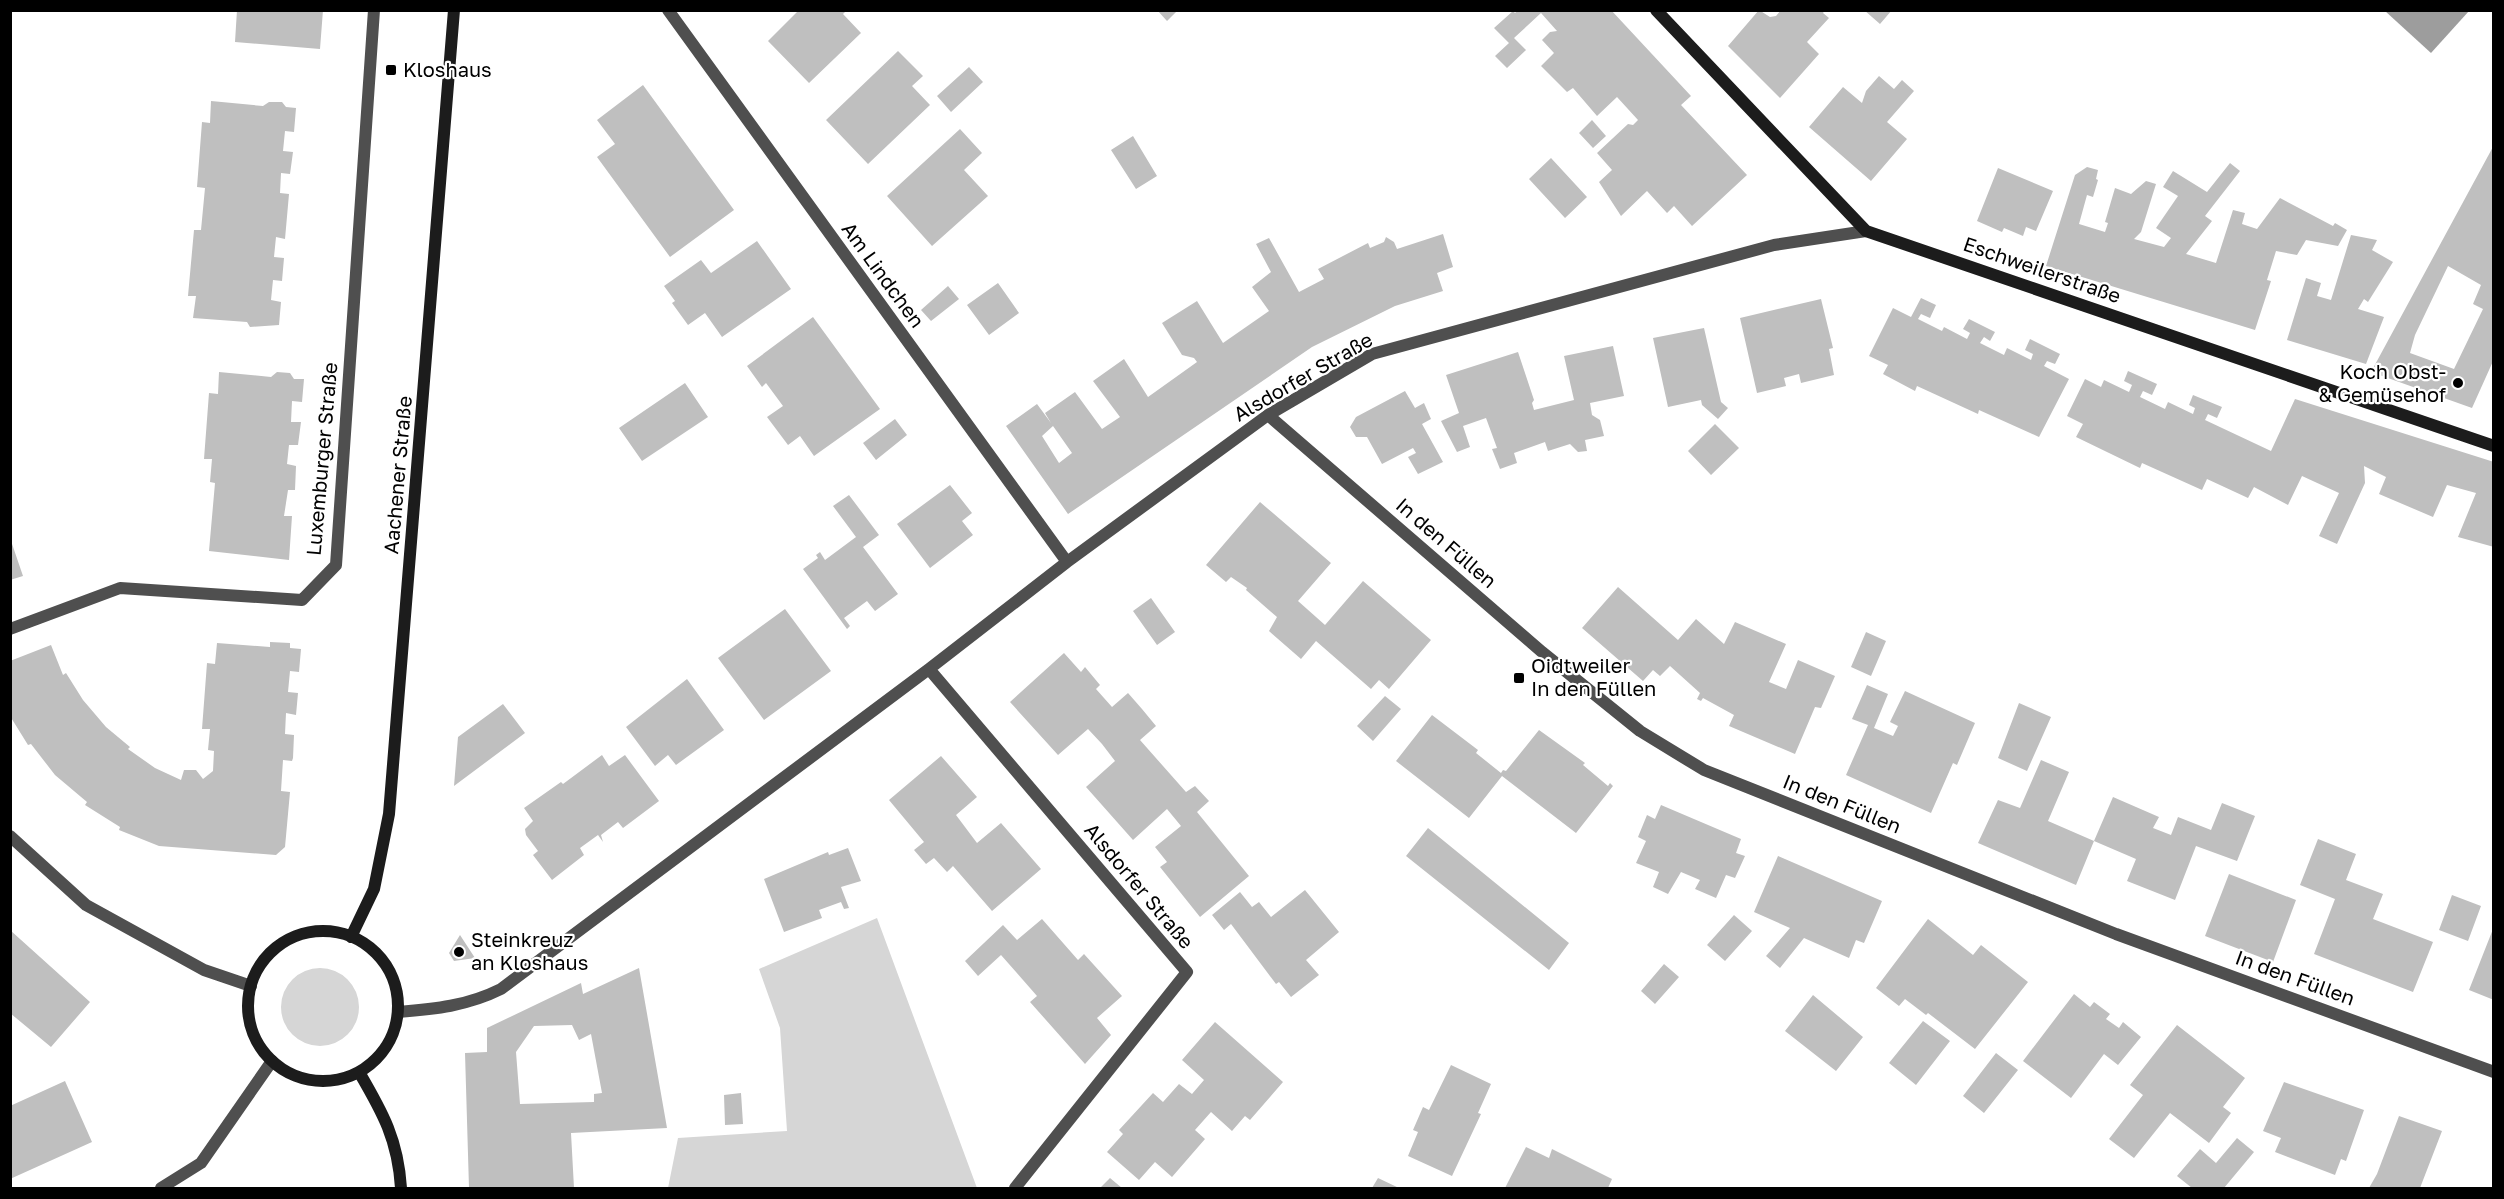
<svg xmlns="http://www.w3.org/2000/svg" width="2504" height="1199" font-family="'Golos Text',sans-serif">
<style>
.green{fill:#d6d6d6}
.water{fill:#9d9d9d}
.building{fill:#bfbfbf;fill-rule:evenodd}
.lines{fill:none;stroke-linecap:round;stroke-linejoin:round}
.street{stroke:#4f4f4f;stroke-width:12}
.secondary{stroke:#1c1c1c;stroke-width:12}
.poi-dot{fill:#000;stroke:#fff;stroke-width:2}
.labels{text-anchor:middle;stroke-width:4.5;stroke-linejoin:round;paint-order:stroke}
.poi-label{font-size:20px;fill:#000;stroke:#fff;text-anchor:start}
.street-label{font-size:20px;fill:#000;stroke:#fff}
</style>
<rect width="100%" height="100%" fill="#fff"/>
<!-- green -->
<path class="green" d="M877,918L977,1188H668L678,1138L787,1131L780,1028L759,969Z
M281 1007a39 39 0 1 1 78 0a39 39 0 1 1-78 0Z"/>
<!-- water -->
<path class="water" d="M2385,11H2469L2431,53Z"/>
<!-- building -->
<path class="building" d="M237,10H323L320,49L235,42Z
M799,10H847L843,14L861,33L809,83L768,41Z
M1157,10H1178L1167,21Z
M1518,10H1611L1691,96L1681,105L1747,175L1692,226L1674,206L1667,213L1647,191L1621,216L1599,182L1612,170L1597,153L1628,124L1633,125L1638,120L1617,97L1597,116L1573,88L1567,92L1541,66L1554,53L1542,40L1550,32L1557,31L1541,13L1514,38L1526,50L1507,68L1495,56L1509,43L1494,28L1513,11L1515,13Z
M1759,10L1770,17L1776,16L1781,10H1825L1823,13L1829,18L1807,42L1819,54L1780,98L1728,46Z
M1864,10H1892L1880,24Z
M898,51L923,76L912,86L930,105L868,164L826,120Z
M969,67L983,82L951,112L937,96Z
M1879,76L1894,89L1902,80L1914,91L1887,122L1907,139L1871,181L1809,127L1843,87L1862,103L1866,91Z
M643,85L734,210L670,257L597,157L615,144L597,120Z
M211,101L263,106L269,102H282L286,107L296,108L294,132L285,131L283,151L293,152L290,174L281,173L280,193L289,194L285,239L276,237L274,257L284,258L282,281L273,280L271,300L281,302L279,325L250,327L247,322L193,318L196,296H188L194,230H201L205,188L197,187L202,122L210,123Z
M1592,120L1606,136L1593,148L1579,133Z
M960,129L982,153L964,170L988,196L932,246L887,196Z
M1133,136L1157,176L1136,189L1111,150Z
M2494,145V359L2472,408L2371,372ZM2448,266L2481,285L2473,304L2483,309L2454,369L2410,353L2415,335Z
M1551,158L1587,197L1565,218L1529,179Z
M2230,163L2240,171L2205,216L2212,221L2186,254L2216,263L2233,210L2245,213L2242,224L2257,229L2280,198L2333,226L2335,223L2347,230L2338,246L2306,240L2297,255L2276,251L2267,280L2271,281L2255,330L2046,266L2075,175L2087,167L2098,170L2096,179L2098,180L2093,197L2087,195L2079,224L2105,232L2108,223L2105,222L2115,188L2131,194L2146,181L2156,184L2141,232L2134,239L2164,247L2171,238L2156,228L2178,196L2163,187L2173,171L2207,192Z
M1998,168L2053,191L2036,231L2026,227L2023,236L2004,228L2002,232L1977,221Z
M1443,234L1453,267L1437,273L1443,291L1395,306L1312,347L1068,514L1006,426L1037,404L1051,423L1045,413L1075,392L1102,429L1120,417L1093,381L1124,359L1148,397L1197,362L1194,358L1182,355L1162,323L1197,301L1223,343L1269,311L1252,287L1271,272L1256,244L1269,238L1299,292L1324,279L1318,269L1368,243L1370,248L1384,242L1386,237L1394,242L1397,249ZM1053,426L1072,453L1059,463L1042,436Z
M2351,235L2377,240L2372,250L2393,262L2368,302L2364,299L2358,309L2384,317L2366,364L2287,340L2306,278L2321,283L2317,296L2331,300Z
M757,241L791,289L722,337L705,313L688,325L672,303L675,301L664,286L701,260L711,273Z
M998,283L1019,313L989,335L967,305Z
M948,286L959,299L931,321L921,310Z
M1921,298L1936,305L1930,318L1921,314L1918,319L1942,331L1944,327L1967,339L1970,333L1963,329L1969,319L1995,332L1990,341L1984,337L1980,343L2004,355L2007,348L2031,360L2033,354L2025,350L2030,339L2060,354L2055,364L2047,361L2044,366L2069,379L2039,437L1979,410L1978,414L1917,386L1915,391L1883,374L1888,365L1869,356L1893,308L1911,317Z
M1821,299L1833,348L1829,349L1834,375L1801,383L1799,374L1784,378L1786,386L1757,393L1740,318Z
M813,317L880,409L814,456L800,436L788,445L767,417L783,406L766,383L762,387L747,366Z
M1704,328L1721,402L1728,408L1718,419L1702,405L1701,400L1668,407L1653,338Z
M1613,346L1624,396L1590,403L1592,415L1600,420L1604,436L1585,440L1587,451L1578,452L1570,444L1548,451L1545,442L1514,453L1517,463L1500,469L1492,449L1497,448L1486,418L1463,426L1470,447L1457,452L1441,421L1459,413L1446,375L1518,352L1534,400L1532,403L1534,410L1574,400L1564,356Z
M2128,371L2157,384L2152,395L2143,391L2140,397L2165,409L2168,402L2193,414L2195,408L2189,405L2193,395L2222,407L2217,418L2208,414L2205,420L2271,451L2295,399L2494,462V547L2458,537L2476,493L2447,485L2433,517L2379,494L2386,477L2364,466L2365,483L2337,544L2319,536L2339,493L2302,476L2288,505L2254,487L2248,498L2207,479L2202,490L2142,463L2140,468L2076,437L2083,424L2067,416L2085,379L2101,387L2104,380L2129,392L2132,385L2124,381Z
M219,372L271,377L277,372L290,373L294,379H304L302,402L292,401L291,422H301L298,445H289L287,464L296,466L295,490H288L284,516H292L289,560L209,551L215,483L210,482L212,459H204L209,393L218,394Z
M685,383L708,417L642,461L619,428Z
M1405,391L1415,408L1424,403L1431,419L1422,424L1443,462L1418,474L1408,457L1416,453L1413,448L1382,464L1367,437H1356L1350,427L1356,417Z
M895,419L907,435L876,460L863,443Z
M1715,424L1739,448L1711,475L1688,451Z
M950,485L972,513L962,521L973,535L930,568L897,524Z
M849,495L879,535L863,547L898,594L875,611L867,601L844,618L850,626L847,629L803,569L818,558L816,555L820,552L825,560L856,537L833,506Z
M1260,502L1331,563L1298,601L1325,625L1363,581L1431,640L1389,689L1379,680L1371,689L1316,641L1301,659L1269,631L1277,617L1246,590L1247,588L1231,577L1226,582L1206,565Z
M10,538L23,576L10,580Z
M1618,587L1678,640L1696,619L1724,644L1735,622L1786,644L1769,682L1786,689L1798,660L1835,676L1821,708L1815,707L1795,754L1729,726L1734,715L1703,698L1701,701L1697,699L1700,693L1670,666L1660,676L1653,670L1643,681L1582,628Z
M1151,598L1175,632L1157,645L1133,611Z
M785,609L831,671L764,720L718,658Z
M1866,632L1886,641L1871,676L1851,667Z
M270,642L290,643V648L301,649L299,672L290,671L288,692L298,693L296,715L286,713L285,734L294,735L293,758L292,761L283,760L281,791L290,792L285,847L276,855L159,846L119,830L120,827L85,805L87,802L55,775L31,744L28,745L10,716V661L51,645L63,675L66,673L83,700L106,727L130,747L128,749L155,768L181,780L184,770H196L203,779L213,771L214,751L208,750L210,729H202L207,663L215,664L217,643L270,647Z
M1064,653L1081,672L1085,667L1100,685L1096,689L1112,707L1128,693L1142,709L1156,726L1140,740L1186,792L1195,786L1209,801L1197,812L1249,876L1200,917L1160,867L1167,862L1155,847L1181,826L1167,809L1133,840L1086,787L1115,761L1102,744L1088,729L1058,755L1010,702Z
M687,679L724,730L676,765L668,755L655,766L626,727Z
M1867,685L1888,694L1874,728L1893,736L1898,726L1890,722L1905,691L1975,723L1957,765L1953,763L1931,813L1846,775L1868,725L1852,719Z
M1385,696L1401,709L1373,741L1357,726Z
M2019,703L2051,717L2027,771L1998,758Z
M503,704L525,733L454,786L458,737Z
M1432,715L1478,750L1476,753L1501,773L1503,770L1506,771L1539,730L1585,763L1583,765L1608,786L1610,783L1613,786L1576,833L1502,776L1469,818L1396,761Z
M602,755L609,766L625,755L659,801L623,828L618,822L601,835L603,842L598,835L580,848L584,855L552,880L533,855L538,851L526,835L525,829L533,821L524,808L561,782L563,784Z
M941,756L977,797L956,815L977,843L1001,823L1041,869L992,911L953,866L947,872L934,858L926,864L914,850L924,842L889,800Z
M2041,760L2069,772L2048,821L2094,841L2076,885L1978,843L1998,800L2020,808Z
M2113,797L2159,817L2153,828L2171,835L2178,817L2211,830L2222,803L2255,816L2237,861L2196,846L2175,900L2127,881L2136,859L2094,841Z
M1661,805L1741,839L1736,853L1745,856L1735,878L1726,875L1716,898L1695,889L1700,880L1681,872L1668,894L1653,887L1659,872L1636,863L1646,841L1638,837L1647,815L1655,819Z
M1428,828L1569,943L1549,970L1406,856Z
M2318,839L2356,854L2346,880L2383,894L2373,919L2433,942L2413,992L2314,954L2335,899L2300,885Z
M848,848L861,881L841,887L849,908L844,909L841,902L819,910L822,918L784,932L764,879L828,852L829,855Z
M1778,856L1882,901L1864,943L1856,940L1849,958L1804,938L1780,968L1766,956L1790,928L1754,912Z
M2229,874L2296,900L2273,962L2205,936Z
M1305,890L1339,932L1306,960L1319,975L1291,997L1279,982L1276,984L1231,924L1224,930L1212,915L1240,892L1252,907L1259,902L1271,917Z
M2452,895L2481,906L2468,941L2439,930Z
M1734,915L1752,931L1725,961L1707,945Z
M1042,919L1078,960L1084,954L1122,996L1097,1018L1111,1035L1085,1064L1030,1002L1037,996L1001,955L978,976L965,961L1003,925L1017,940Z
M1928,919L1973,955L1981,945L2028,982L1975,1049L1928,1013L1926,1015L1905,999L1899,1006L1876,988Z
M2493,929H2494V1000L2469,990Z
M10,930L90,1002L51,1047L10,1013Z
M460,935L475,958L454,961L449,953Z
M1664,964L1679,977L1655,1004L1641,991Z
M639,968L667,1128L571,1133L574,1188H469L465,1053L487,1052V1028L581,983L583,994ZM572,1025L579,1040L591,1034L602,1093L594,1094V1102L520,1104L516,1052L534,1026Z
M2074,994L2090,1007L2094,1002L2110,1014L2106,1019L2119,1028L2123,1022L2141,1037L2118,1065L2104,1054L2071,1098L2023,1061Z
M1813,995L1863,1037L1836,1071L1785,1031Z
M1923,1021L1950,1041L1916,1085L1889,1063Z
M1215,1022L1283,1082L1250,1120L1245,1116L1232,1131L1211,1112L1195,1130L1205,1139L1172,1177L1155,1162L1139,1180L1107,1152L1123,1134L1119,1130L1153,1093L1163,1102L1179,1084L1192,1094L1204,1080L1182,1060Z
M2177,1025L2245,1078L2223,1107L2231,1113L2209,1143L2170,1113L2134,1158L2109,1139L2143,1095L2130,1085Z
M1996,1053L2018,1070L1984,1113L1963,1096Z
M1451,1065L1491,1084L1478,1113L1481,1114L1452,1176L1408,1156L1418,1132L1413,1130L1423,1107L1429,1110Z
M65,1081L92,1142L10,1179V1106Z
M2284,1082L2364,1110L2346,1161L2341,1159L2335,1175L2275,1152L2281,1138L2263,1131Z
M741,1093L743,1124L725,1125L724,1095Z
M2399,1116L2442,1131L2420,1188H2369L2377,1174Z
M2237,1138L2254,1152L2224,1188H2192L2177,1176L2200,1149L2216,1163Z
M1526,1147L1549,1158L1552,1149L1612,1179L1608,1188H1505Z
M1110,1178L1122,1188H1100Z
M1378,1178L1399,1188H1372Z"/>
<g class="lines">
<!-- street -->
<path class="street" d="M668,10L1067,562
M1268,415L1542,652L1640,731L1704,770L2116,934L2494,1072
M10,629L120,588L302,600L336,565L374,10
M929,669L1187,972L1015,1188
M10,836L86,905L204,970L251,986
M398,1012C435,1009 467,1006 501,989L929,669L1067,562L1268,415L1372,354L1774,245L1866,231
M161,1188L201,1163L272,1061"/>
<!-- secondary -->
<path class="secondary" d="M1656,10L1866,231L2494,446
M248 1006a75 75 0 1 1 150 0a75 75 0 1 1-150 0Z
M351,937L374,889L389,814L454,10
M359,1072C383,1113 398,1140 401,1188"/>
</g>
<!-- markers -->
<g class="poi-dot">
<rect x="385" y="64" width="12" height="12" rx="3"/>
<circle cx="2458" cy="383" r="6"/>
<rect x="1513" y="672" width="12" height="12" rx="3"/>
<circle cx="459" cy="952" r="6"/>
</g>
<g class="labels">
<!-- poi labels -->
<g class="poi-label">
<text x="403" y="77">Kloshaus</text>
<text x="2446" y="379" text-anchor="end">Koch Obst-<tspan x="2446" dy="23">&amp; Gemüsehof</tspan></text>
<text x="1531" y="673">Oidtweiler<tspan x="1531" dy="23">In den Füllen</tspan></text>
<text x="471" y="947">Steinkreuz<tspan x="471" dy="23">an Kloshaus</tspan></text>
</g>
<!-- street labels -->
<g class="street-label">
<text transform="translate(2042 270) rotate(19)" y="7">Eschweilerstraße</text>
<text transform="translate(883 275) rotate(54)" y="7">Am Lindchen</text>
<text transform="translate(1303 377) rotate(-30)" y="7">Alsdorfer Straße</text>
<text transform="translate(322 459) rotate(-85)" y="7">Luxemburger Straße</text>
<text transform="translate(398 475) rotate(-85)" y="7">Aachener Straße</text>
<text transform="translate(1446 543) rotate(41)" y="7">In den Füllen</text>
<text transform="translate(1842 804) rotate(22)" y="7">In den Füllen</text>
<text transform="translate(1139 886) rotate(50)" y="7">Alsdorfer Straße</text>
<text transform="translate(2295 978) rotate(20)" y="7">In den Füllen</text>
</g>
</g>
<!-- border -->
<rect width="2504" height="1199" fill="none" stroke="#000000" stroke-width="24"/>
</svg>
